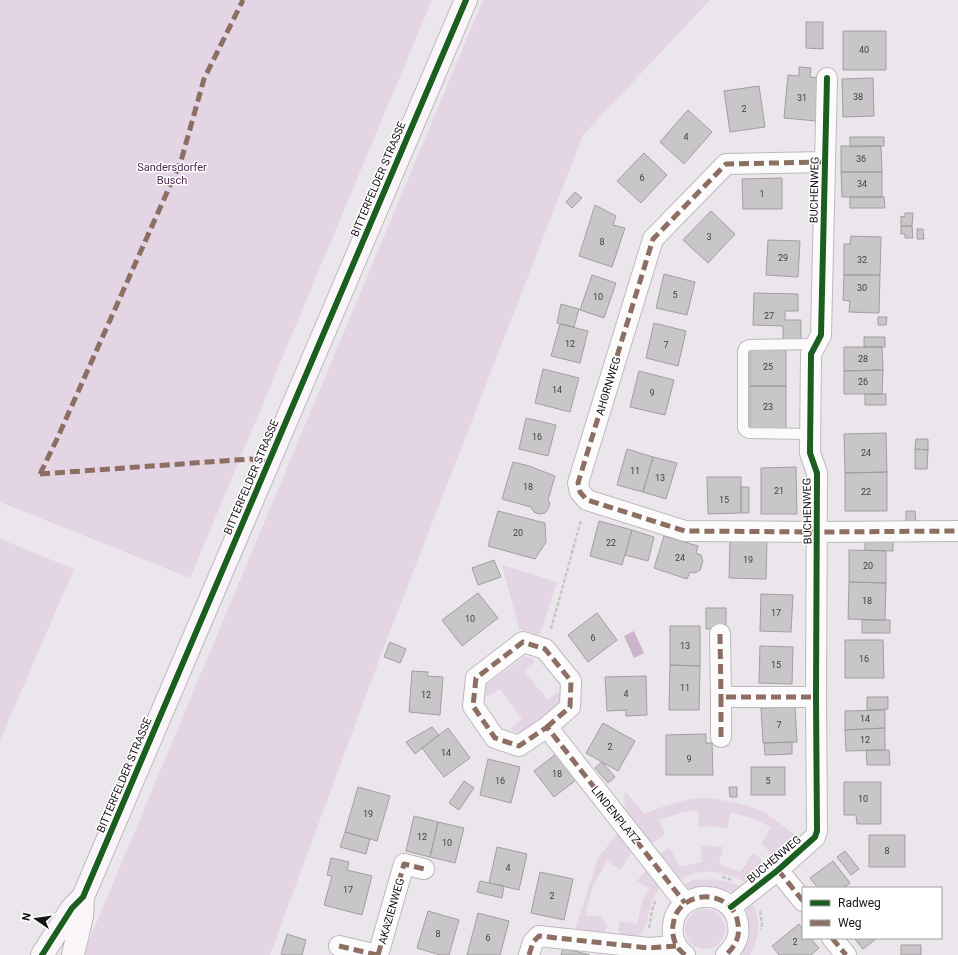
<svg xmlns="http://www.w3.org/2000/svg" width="958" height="955" font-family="Roboto,sans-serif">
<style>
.green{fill:#e3d5e3}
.water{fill:#cbb4cc}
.building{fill:#c9c6c9;stroke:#a19ea1}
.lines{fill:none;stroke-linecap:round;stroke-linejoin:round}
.lane-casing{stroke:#bdb9bd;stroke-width:12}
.street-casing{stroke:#bdb9bd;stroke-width:22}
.secondary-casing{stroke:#bdb9bd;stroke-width:24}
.path{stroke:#c8c7c8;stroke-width:2.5;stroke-dasharray:4 2;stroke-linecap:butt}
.lane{stroke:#fcfbfc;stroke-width:10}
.street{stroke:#fcfbfc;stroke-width:20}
.secondary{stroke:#f9f5f9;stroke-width:22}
.quiet{stroke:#8d6e63;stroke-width:5;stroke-dasharray:10 5;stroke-linecap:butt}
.cycleway-casing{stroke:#fff;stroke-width:8}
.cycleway{stroke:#1b5e20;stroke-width:6}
.labels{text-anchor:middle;stroke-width:3;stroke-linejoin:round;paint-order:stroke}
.number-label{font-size:9px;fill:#434043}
.park-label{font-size:11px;fill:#502853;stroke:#fff}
.street-label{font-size:11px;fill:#161316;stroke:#fff}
</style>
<rect width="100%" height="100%" fill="#ebe6eb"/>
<!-- green -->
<path class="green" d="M0,0H432L190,578L0,502Z
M483,0H710L583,135L382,652L270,955H83Z
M0,539L74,569L0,740Z
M502,565L557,582L540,635L519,629Z
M525,656L533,659L535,662L524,671L548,700L558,692L561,695V703L523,732C518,734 514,732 510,728L522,719L500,689L488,697L486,694V685Z
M625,791L644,814C661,807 681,800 700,798C713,797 751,805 762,811C775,819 787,829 799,838L775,858L761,843L771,827L751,818L731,812L727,828L712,826L699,827L698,810L681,813L659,820L665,834L651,844L626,811L624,802Z
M620,830L634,849L620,870L607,861L593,886L585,915L601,917L607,926L606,930L599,934L575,930L598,858Z
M700,845L723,847L719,864L740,872L753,854L760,858L765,864L744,882C722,870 702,868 679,879L660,854L665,850L670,848L679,867L702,862Z
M647,869L662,885C657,891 653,897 651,904C647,916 648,931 637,938L624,937L618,930L620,921L637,924L643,899L650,889L637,881Z
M693,880C708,879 726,879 739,886V890L736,892C726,892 717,887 707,887C698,887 689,891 681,886Z
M751,905L754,907C761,923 759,940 750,955H741C749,940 751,926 746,909Z
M685 929a20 20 0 1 1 40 0a20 20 0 1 1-40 0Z"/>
<!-- water -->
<path class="water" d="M634,631L644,653L634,658L624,636Z"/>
<!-- building -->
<path class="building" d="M806,22H823V49L806,48Z
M843,31H886V70H843Z
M799,67L811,68L810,77L820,78L817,121L784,118L788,75L799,76Z
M873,78L874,116L843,117L842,79Z
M759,86L765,127L730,132L724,91Z
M688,110L712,132L684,164L660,142Z
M850,137H884V146L850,147Z
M841,146H881L882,172H841Z
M644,153L667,175L641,203L617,181Z
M841,172H882V197H842Z
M782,178V209H743L742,179Z
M575,192L582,198L572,208L566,202Z
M850,197H884L885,208H850Z
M595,205L616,216L613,225L625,228L612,267L579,256Z
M711,211L735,234L708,263L683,240Z
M905,213H913L912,226H901V216L905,217Z
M901,226H912L913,238H905V234H901Z
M917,229H923L924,239H917Z
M851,236L881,237L880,275H844V244H850Z
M768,240L800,241L798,277L766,275Z
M664,274L695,282L687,315L656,308Z
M592,275L616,283L604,318L580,310Z
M844,275H880L879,313L849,312L850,301L843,300Z
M754,293L798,294V311H785V320H801V340H783V326L753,325Z
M561,304L579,309L574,327L557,323Z
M878,317H887L886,325H878Z
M654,323L686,331L678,366L646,358Z
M560,324L588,331L580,363L551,356Z
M864,337H885V347H864Z
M844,347H882L883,370L844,371Z
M750,348H786V386H750Z
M543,369L579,378L570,412L535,403Z
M883,370L882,394H844V371Z
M639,371L674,380L665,415L630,407Z
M750,386H786V429H750Z
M865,394H886V405H865Z
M526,418L556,425L548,456L519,449Z
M886,433L887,472L845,473L844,434Z
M916,439H928V450L915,449Z
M627,449L653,457L643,492L617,485Z
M915,449L928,450L927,469H915Z
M653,457L677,463L666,499L643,492Z
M513,462L529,466L555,476L548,500L550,503L548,509L545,513L539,514L534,512L531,507L502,499Z
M796,467L797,514H761V468Z
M887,472V511H845V473Z
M707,477H741V513L708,514Z
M741,487H749V513H741Z
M498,511L545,523L546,542L535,559L488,546Z
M906,511H915L916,524H906Z
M599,521L632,530L622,565L590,556Z
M632,530L654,537L648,561L625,555Z
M664,536L698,546L696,553L701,555L703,561L700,570L695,573L690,572L687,579L654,568Z
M865,538H893V551L865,550Z
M730,541H767L766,579L729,578Z
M849,550L886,551V583L849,582Z
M494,560L501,577L478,585L472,568Z
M849,582L886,583L885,620L848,619Z
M478,593L498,618L462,646L442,620Z
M761,594L793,595L791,632L760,631Z
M706,608H726V629H706Z
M597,613L617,640L588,662L568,635Z
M862,620H890V633H862Z
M670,626H700V666L670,665Z
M845,640H883L884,678H845Z
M390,642L406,649L400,663L384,657Z
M760,646L793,647L792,684L759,683Z
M670,665L700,666L699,710H669Z
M412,671L428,672L427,676L443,677L440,715L409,712Z
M646,676L647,715L626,716V710L607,711L605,677Z
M867,697H888V709L867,710Z
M795,707L797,742L763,743L761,708Z
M885,710V728L845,730V711Z
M603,723L635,741L618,771L586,753Z
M432,727L439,735L415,754L406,742Z
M448,728L470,758L444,777L422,748Z
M885,728V750L846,751L845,730Z
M706,734V743H712L713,775H666V735Z
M792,742V754L765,755L764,743Z
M866,750H889L890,765H867Z
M560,751L580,777L554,797L534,771Z
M488,759L520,767L511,803L480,795Z
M602,762L615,777L608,783L595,768Z
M751,767H785V795H751Z
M464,781L474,788L459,810L449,803Z
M844,782H881V824H857L856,815H844Z
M358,787L390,796L377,841L345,832Z
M729,787H737V797H730Z
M414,816L438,822L430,857L406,851Z
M438,822L464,828L455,863L430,857Z
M345,832L370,839L366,854L340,847Z
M869,835H905V867H869Z
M497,847L527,854L519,890L489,883Z
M845,851L859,869L851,875L837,857Z
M331,858L349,862L347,870L372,876L362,915L324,905L332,876L327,875Z
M833,861L850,883L843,888H818L810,878Z
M540,872L573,879L564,920L531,913Z
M480,881L504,886L502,898L477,892Z
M428,911L459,920L449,955H440L417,948Z
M478,913L509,921L500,955H467Z
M799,924L803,929V938H810L819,948L811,955H779L772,946Z
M287,934L306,940L302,955H286L281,954Z
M854,938H877L863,949Z
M901,945H921V955H901Z
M563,948L590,955H561Z"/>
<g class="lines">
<defs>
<path id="lane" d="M810,434L749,433L745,431L743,428V351L745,347L749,345L816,344"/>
<path id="street" d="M824,162L726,164L653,239L578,483L580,492L587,500L685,531L817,532L958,531
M720,634L721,697
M547,727L570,707L571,681L545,649L523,642L476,678L473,706L495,738L519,746L547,727L685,903
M721,737V697H816
M778,870L803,901
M731,907L778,870L815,837L817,831L816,697L817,473L810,453L811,354L821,335L827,78
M832,938L846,955
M339,946L377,955
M378,955L404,864L424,869
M529,955L533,942L539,936L649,948L676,946
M685,955C682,952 678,949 677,946C673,940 672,931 673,925C674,922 674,918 675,916C687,889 729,891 737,919C741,935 737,944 726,955"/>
<path id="secondary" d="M42,955L72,908L83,897
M73,955L82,916L83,897L466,0"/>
</defs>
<!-- lane casing -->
<use href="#lane" class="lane-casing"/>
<!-- street casing -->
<use href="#street" class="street-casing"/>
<!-- secondary casing -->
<use href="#secondary" class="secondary-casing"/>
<!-- path -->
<path class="path" d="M551,629L581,520
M722,877L733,880
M760,911L762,924L761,930
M649,928L653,906L656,900"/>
<!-- lane -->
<use href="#lane" class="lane"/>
<!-- street -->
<use href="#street" class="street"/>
<!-- secondary -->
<use href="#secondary" class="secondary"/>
<!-- quiet -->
<path class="quiet" d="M824,162L726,164L653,239L578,483L580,492L587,500L685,531L817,532L958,531
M40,474L57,439L181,161L204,79L243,0
M40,474L250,459L268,462
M720,634L721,697
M547,727L570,707L571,681L545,649L523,642L476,678L473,706L495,738L519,746L547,727L685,903
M721,737V697H816
M778,870L803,901
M832,938L846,955
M339,946L377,955
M378,955L404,864L424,869
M529,955L533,942L539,936L649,948L676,946
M685,955C682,952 678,949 677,946C673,940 672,931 673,925C674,922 674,918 675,916C687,889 729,891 737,919C741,935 737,944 726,955"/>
<defs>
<path id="cycleway" d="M731,907L778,870L815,837L817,831L816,697L817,473L810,453L811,354L821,335L827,78
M42,955L72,908L83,897L466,0"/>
</defs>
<!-- cycleway casing -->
<use href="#cycleway" class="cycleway-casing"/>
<!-- cycleway -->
<use href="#cycleway" class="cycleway"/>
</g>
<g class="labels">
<!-- number labels -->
<g class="number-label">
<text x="864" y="53">40</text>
<text x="858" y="100">38</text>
<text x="802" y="101">31</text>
<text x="744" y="112">2</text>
<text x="686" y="140">4</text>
<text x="861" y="162">36</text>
<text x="642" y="181">6</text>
<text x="862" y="187">34</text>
<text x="762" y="197">1</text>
<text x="709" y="240">3</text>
<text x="602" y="245">8</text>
<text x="783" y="261">29</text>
<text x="862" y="263">32</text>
<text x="862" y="291">30</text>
<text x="675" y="298">5</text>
<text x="598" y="300">10</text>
<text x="769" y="319">27</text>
<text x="570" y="347">12</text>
<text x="666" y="348">7</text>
<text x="863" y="362">28</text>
<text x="768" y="370">25</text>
<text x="863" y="385">26</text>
<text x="557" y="393">14</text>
<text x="652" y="396">9</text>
<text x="768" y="410">23</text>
<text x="537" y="440">16</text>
<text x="866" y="456">24</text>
<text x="635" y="474">11</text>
<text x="660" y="481">13</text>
<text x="528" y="490">18</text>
<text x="779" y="494">21</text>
<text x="866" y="495">22</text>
<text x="724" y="503">15</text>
<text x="518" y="536">20</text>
<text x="611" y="546">22</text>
<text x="680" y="561">24</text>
<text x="748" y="563">19</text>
<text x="868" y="569">20</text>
<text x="867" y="604">18</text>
<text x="776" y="616">17</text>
<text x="470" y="622">10</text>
<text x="593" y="641">6</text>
<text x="685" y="649">13</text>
<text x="864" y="662">16</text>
<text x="776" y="668">15</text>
<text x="685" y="691">11</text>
<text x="626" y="697">4</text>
<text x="426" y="698">12</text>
<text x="865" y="722">14</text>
<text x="779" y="728">7</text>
<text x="865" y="743">12</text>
<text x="610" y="750">2</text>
<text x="446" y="756">14</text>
<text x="689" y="762">9</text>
<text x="557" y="777">18</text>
<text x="500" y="784">16</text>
<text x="768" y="784">5</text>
<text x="863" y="802">10</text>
<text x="368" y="817">19</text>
<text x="422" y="840">12</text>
<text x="447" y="846">10</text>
<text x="887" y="854">8</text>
<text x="508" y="871">4</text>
<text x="348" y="893">17</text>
<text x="552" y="899">2</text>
<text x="438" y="937">8</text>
<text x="488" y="941">6</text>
<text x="795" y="945">2</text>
</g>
<!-- park labels -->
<g class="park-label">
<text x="172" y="171">Sandersdorfer<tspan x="172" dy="13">Busch</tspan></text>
</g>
<!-- street labels -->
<g class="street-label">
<text transform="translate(378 179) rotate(-67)" y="4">BITTERFELDER STRASSE</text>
<text transform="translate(814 190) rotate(-89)" y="4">BUCHENWEG</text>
<text transform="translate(608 386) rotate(-73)" y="4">AHORNWEG</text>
<text transform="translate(251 477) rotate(-67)" y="4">BITTERFELDER STRASSE</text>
<text transform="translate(807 511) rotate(-91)" y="4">BUCHENWEG</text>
<text transform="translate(124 775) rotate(-67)" y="4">BITTERFELDER STRASSE</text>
<text transform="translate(616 815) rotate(51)" y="4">LINDENPLATZ</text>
<text transform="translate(774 859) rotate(-40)" y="4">BUCHENWEG</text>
<text transform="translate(391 911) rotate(-74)" y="4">AKAZIENWEG</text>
</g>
</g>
<!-- legend -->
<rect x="802" y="887" width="140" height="52" fill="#ffffff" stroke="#a2a1a2"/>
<rect x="810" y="900" width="20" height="6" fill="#1b5e20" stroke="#a2a1a2"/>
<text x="838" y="907" font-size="12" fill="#161316">Radweg</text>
<rect x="810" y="920" width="20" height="6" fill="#8d6e63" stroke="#a2a1a2"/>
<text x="838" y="927" font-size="12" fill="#161316">Weg</text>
<!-- north arrow -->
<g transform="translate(36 919) rotate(283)" stroke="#ffffff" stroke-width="3" paint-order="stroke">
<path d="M0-3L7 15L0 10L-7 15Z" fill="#161316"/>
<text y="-6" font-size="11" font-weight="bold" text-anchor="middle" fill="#161316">N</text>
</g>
</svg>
